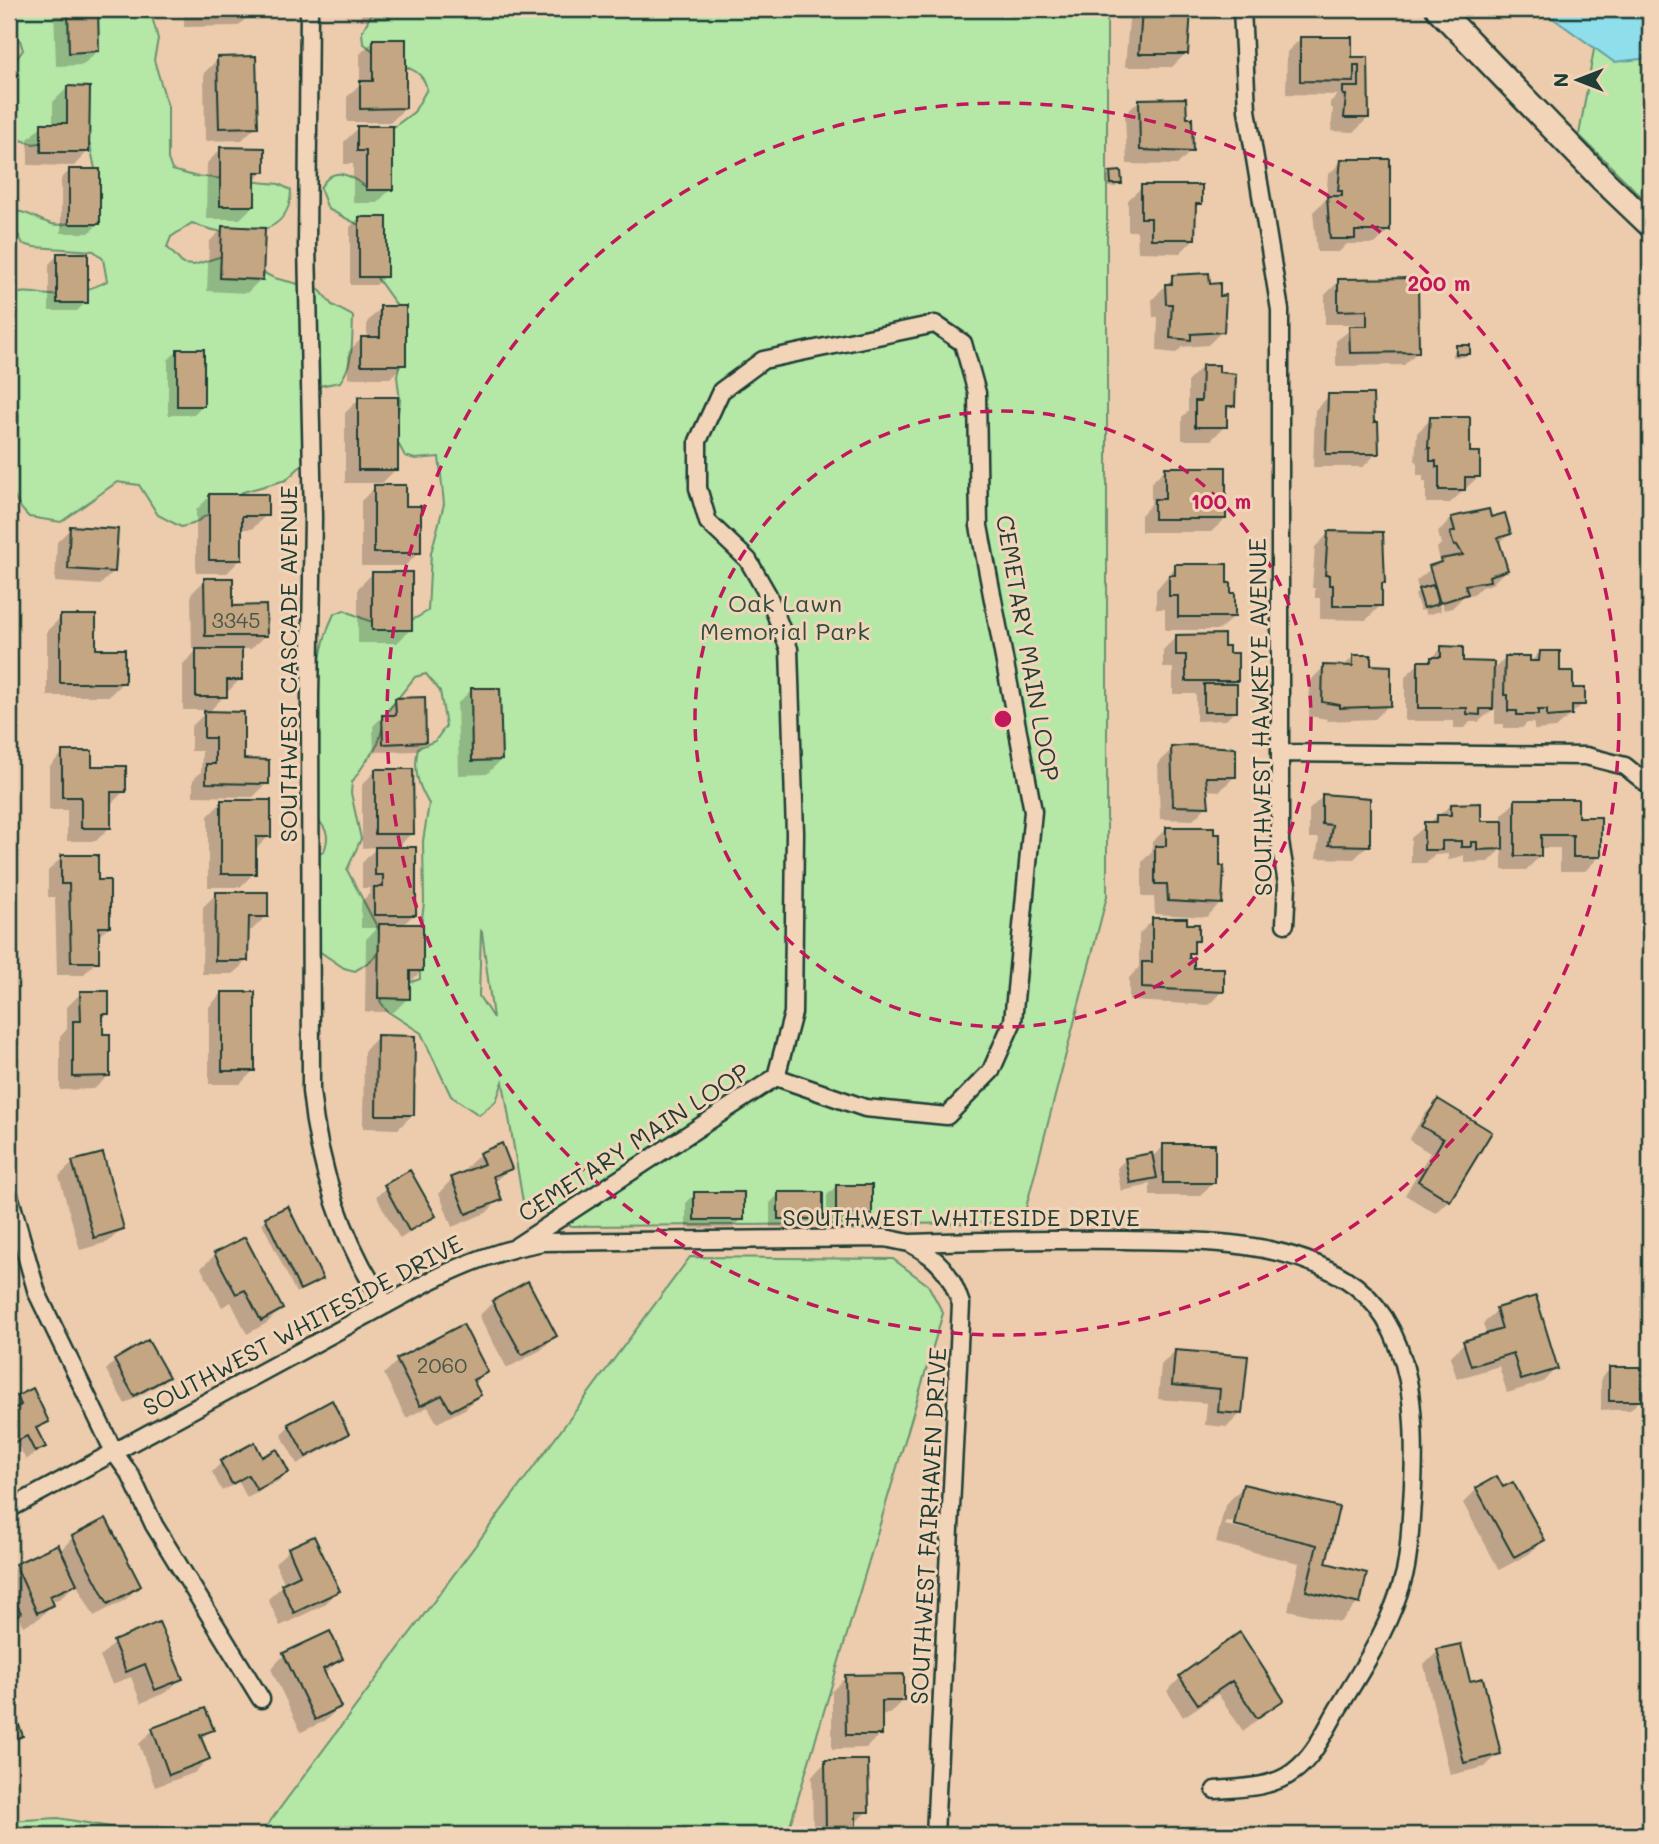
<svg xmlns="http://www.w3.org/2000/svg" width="1659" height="1844" font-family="Mali,sans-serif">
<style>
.green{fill:#b5e7a7;stroke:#6a926e;stroke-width:2;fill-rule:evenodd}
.water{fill:#8fdeec;stroke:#629ea2;stroke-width:2}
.shadow{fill:#0003;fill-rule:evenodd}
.building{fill:#c4a683;stroke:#1f3d34;stroke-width:2}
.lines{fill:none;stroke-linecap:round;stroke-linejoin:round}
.street-casing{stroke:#1f3d34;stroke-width:21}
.secondary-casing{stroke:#1f3d34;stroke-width:28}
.street{stroke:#f2d5b9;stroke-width:16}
.secondary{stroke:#f2d5b9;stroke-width:23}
.ring{fill:none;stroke:#c2185b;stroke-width:3.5;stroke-dasharray:12 9}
.labels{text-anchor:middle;stroke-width:6;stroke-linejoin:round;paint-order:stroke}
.number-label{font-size:21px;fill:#485748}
.park-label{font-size:24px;fill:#2e4e40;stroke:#f2d5b9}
.street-label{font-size:24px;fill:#1f3d34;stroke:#f2d5b9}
.centre{fill:#c2185b;stroke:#f2d5b9;stroke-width:3.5}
.ring-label{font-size:21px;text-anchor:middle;font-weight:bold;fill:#c2185b;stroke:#f2d5b9;stroke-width:6;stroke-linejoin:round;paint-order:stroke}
</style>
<rect width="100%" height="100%" fill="#ecccad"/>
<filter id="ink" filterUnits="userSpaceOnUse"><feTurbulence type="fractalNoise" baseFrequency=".0143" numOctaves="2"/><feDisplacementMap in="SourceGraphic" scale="14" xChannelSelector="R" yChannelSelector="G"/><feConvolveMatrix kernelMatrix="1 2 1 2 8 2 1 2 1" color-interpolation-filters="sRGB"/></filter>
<g filter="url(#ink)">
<!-- green -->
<path class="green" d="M9,9H150L158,39L154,60L168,107V159L172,170L194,176L279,184L291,190C291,243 226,238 192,223L171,237L167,247L183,264L194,265L219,257H232L274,278L319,289L332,305L353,316C352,339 354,364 340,382L319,386L310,394L319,438L318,450L286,480L243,492L193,524L181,527L158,515L139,485L117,482L61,522L29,517C9,498 3,469 13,443C16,433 19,428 19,417C18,402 11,390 9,376C5,352 9,324 9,300C22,285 40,297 58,295C74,293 93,289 107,281L103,259L94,251L34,247L23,244L12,223L13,211C31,210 48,229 65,224C76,221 88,210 98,203L99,188L90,145L74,138L33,144L9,136V69L23,50L20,40L9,30Z
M374,9H1107V896L1022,1223L571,1226L523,1202L503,1082L496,1101L479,1115L451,1096L421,1033L387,1011L380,1001L387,990L420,979L419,942L424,903L423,841L429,804C418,785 413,771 418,748L435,741L446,726L440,691L426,674L415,677L387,712L378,744L352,782L351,793L361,839L347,870L383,938C380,956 371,961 355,971L344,968L316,949L313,856L324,851C334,826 316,826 314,807C312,789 315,770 315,752C317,706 313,656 334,614L344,610C378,626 395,633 428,611L431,553L444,504L439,457L415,459L405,456L394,436L400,401L397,376L406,336L405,324L395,303L375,275L359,225L328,209L320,188C333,165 349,174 366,187L386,181L387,132L414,112L427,89C422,66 400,67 382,57C376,53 369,48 363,43L362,32ZM481,931L482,932L493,1018L479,996Z
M1601,9H1650V205L1579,135Z
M690,1257L893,1259L928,1285L943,1313L787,1835H260Z
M58,1818L156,1835H9V1821Z"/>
<!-- water -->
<path class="water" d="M1540,9H1650V54L1641,59L1614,62Z"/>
<!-- shadow -->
<path class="shadow" d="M54,9H96L97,51L83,65L56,66Z
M184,9H252V12L238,26L184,27Z
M361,9H396V11L387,20H361Z
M1140,9H1189L1186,53L1172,67H1125L1129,20Z
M1301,38L1351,59H1367L1368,118L1354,132L1331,131L1333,108H1330V102L1338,95L1286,94L1287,52Z
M373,41L405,108L391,122H347V97L360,84V54Z
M218,59L256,126L242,140L205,141L204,73Z
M67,88L87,152L74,166L28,165V139L42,125H53V102Z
M1139,101L1191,151L1177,165L1127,164L1125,114Z
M358,128L391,189L377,203H353V164H344V142Z
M221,149L263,172L254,181V205L240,219H206L207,163Z
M1342,161L1389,230L1375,244H1347L1339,252H1317L1313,212L1326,199L1328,175Z
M70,170L98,224L89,233H61V179Z
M1111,173L1120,183L1116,187H1108L1107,177Z
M1142,187L1200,203L1194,209V239L1180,253L1138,252L1137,231H1128V200Z
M359,218L385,276L376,285H350V227Z
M223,228L261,279L247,293L207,291L209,242Z
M58,255L86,302L77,311H49V264Z
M1173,277L1208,286L1219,298L1225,297L1222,331L1208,345L1182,347L1176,353L1157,351L1158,317H1153L1152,300Z
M1339,281L1418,351L1404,365L1336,366V341L1354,327V324H1325V295Z
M381,308L404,364L390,378H348V352L361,339H367V322Z
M1456,347L1468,353L1464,357H1452Z
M177,351L202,406L193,415H168V360Z
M1202,367L1217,374L1233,405L1225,413V426L1211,440H1182V417L1188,411V381Z
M1329,396L1377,453L1363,467H1313L1315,410Z
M359,399L396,469L382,483H345V413Z
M1431,419L1468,453L1478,477L1450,503H1426V481H1423V475H1417V461H1415L1417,433Z
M1165,469L1225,519L1211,532H1141V515L1151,504V483Z
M375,487L405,508L419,552L405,566H361V501Z
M210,496L266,515L252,529H241V559L227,573H196V510Z
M1452,518L1490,519L1510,533L1498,544L1506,570L1492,584L1481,587L1474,594L1464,596L1452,608L1444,610L1432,571H1429L1441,611L1426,615L1424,610L1420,611L1415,595L1419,591L1416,581L1440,561L1437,548L1441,544L1438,532Z
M71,528L114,571L100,585L55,582L57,542Z
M1329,533L1383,583L1380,586V606L1366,620L1320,619V598H1315V588H1312L1315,547Z
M1176,566L1225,584L1233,617L1219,630H1165V609H1156V590Z
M372,574L411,629L397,643H358V588Z
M205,580L265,635L251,649H240V679L208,713L242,761L267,783L253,797L193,796V780L201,772L202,751H191V727L208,710H183V664L198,649H192L191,594Z
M61,617L123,682L109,696H47V631Z
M1177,636L1222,648L1236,680L1230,686L1235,711L1226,720L1196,721V694H1173V668H1163V650Z
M1442,648L1461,663L1492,671L1505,658L1528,665L1540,652L1583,704L1556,728L1534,730V723H1527L1522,728H1504V724H1495V708L1478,722H1470L1465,728H1454V721H1405V677L1419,663H1427Z
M1354,656L1369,667L1389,705L1375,719L1327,721V719L1309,716L1310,681L1324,667H1343Z
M471,690L501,760L487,774L459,775L457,704Z
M396,700L425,742L416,751L374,752L373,726L382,717H387V709Z
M1228,747L1234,777L1220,791L1206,790L1207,806L1193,820L1160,819L1158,763L1172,749Z
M63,753L124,791L110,805V827L96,841H67V810H49V767Z
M375,771L412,833L396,849L414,914L402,926L421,971L409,983L408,998L394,1012H365L366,939L377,928H361V902L370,893V888H362V863L377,847L362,848V785Z
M1323,796H1358L1368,845L1354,859L1316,858L1319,838H1309V810Z
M1516,801L1577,818L1599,857L1585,871H1560V848H1540V856L1526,870H1502V848L1488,862L1464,863V855L1448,860V854L1434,855L1426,863H1411V838L1451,805L1479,823H1502V815Z
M222,802L269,836L255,850L254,873L240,887H208V816Z
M1166,829L1220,903L1207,917L1155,914L1154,897H1142V862L1152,851V842Z
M62,857L96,882L109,926L97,938V961L83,975H57L55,897H48V871Z
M217,893L266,916L252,930H247V960L233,974H202L203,907Z
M1153,920L1185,926L1197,940L1186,959L1192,970L1222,991L1209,1005L1129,1001V978L1139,967V934Z
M81,993L108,1014L101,1020V1036L108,1076L94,1089L60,1090V1037L67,1029V1007Z
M222,993L254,1070L240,1084H209V1007Z
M378,1037L412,1115L398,1129L363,1128L364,1051Z
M1438,1101L1489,1132L1449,1200L1435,1213L1405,1195L1430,1153L1409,1140L1424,1115Z
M1164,1146L1213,1183L1199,1196H1150V1182L1146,1186L1121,1191L1117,1168L1126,1159L1151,1158Z
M480,1154L510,1168L493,1183L500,1199L486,1213L452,1227L439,1193L452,1179L468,1173L466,1168Z
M73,1163L122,1229L108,1242L80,1250L59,1176Z
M409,1173L434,1216L400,1239L376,1196Z
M836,1186L870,1213L861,1222H827V1195Z
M695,1194L742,1219L733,1228H686V1203Z
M779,1194L821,1218L812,1227H770V1203Z
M266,1219L321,1278L317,1282L296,1293L262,1223Z
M215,1255L281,1309L267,1323L247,1334L231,1302L222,1307L201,1268Z
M493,1302L555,1336L541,1350L507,1368L479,1316Z
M1497,1310L1556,1368L1543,1382L1507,1393L1499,1366L1457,1379L1450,1357L1464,1343L1487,1336L1483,1324Z
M1175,1351L1246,1357L1241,1413L1227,1427L1205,1425L1207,1403L1158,1399L1161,1365Z
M115,1361L166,1376L158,1385L125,1404L106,1370Z
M397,1361L486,1372L473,1384L479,1395L465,1409L437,1423L428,1407L406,1418L384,1374Z
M1610,1369L1639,1401L1630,1410H1601V1378Z
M18,1398L47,1421L36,1431L44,1446L26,1460L17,1443L9,1448V1406Z
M290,1425L347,1433L338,1442L297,1464L281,1434Z
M254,1445L261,1459L287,1472L278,1481L247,1498L239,1482L222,1491L212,1472L221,1463Z
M1244,1486L1336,1508L1323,1564L1358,1603L1340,1622L1288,1610L1299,1563L1216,1543L1225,1505ZM1226,1521L1317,1543V1546L1225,1525Z
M1477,1489L1502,1490L1543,1540L1529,1554L1499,1570L1463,1503Z
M73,1537L139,1586L125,1600L94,1616L76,1583L61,1598L51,1602L52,1605L38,1619L23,1626L17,1614L9,1622V1572L16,1566L58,1546L60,1551Z
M289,1550L338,1591L324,1605L280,1626L268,1599L285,1584L275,1563Z
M1240,1635L1282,1700L1243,1731L1218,1694L1183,1717L1167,1691L1181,1677Z
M114,1643L181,1678L167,1692L141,1703L131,1677L112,1684L100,1657Z
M1438,1651L1468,1683L1499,1753L1485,1767L1450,1775L1424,1665Z
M284,1655L341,1659L324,1674L339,1707L325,1721L301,1732L271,1669Z
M846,1677L903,1700L889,1714H880V1734L866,1748L832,1749V1691Z
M9,1704L21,1736L9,1746Z
M211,1729L201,1740L208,1759L194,1773L155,1787L139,1744L153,1730Z
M826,1762L867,1811L854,1824V1831L850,1835H813L812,1776Z"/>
<!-- building -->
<path class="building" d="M68,9H98L99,51L69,53Z
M197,9H254V13L197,14Z
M1142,9H1191L1188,54H1139Z
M1300,37H1352V57H1368L1369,118H1344L1346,95H1343V87H1359V65H1354V82L1300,81Z
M373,39H406V108L360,109V81H373Z
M256,56L258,127L219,128L217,57Z
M67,86L90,87L89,152H41V123H67Z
M1186,98L1187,118H1192L1193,152L1140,150L1139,99Z
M357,126H393V190H366V151H357Z
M220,147L265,148V172H255V206H220Z
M1341,159H1390V231H1355V239H1330L1327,196H1342V191H1338Z
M69,169H100V224H69Z
M1121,171L1122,184H1111L1110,172Z
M1141,185H1202V204H1196L1195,239H1151V218H1141Z
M359,217H387V277H359Z
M222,226L265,228L263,280L220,278Z
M57,253H88V303H57Z
M1209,273L1210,284L1220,283V296L1226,295L1224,332L1191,334V340L1170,338L1172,304H1166L1165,284H1172V275Z
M1418,278L1419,352L1350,353L1349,326H1367V310L1338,311V279Z
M380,306H406V365H361V337H380Z
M1456,345H1470V354H1456Z
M177,349H204V406H177Z
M1202,365H1219V372L1236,374L1235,406H1227V427H1195V401H1201Z
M1328,394H1373L1374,422H1378L1379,454H1326Z
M358,397H398V470H358Z
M1430,417H1470V452H1480V477H1465V490H1439V467H1436V461H1430V448H1428Z
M1165,467H1226V519H1154V499H1165Z
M374,485H406V506H421V553H374Z
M209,494H268V516H242V560H209Z
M1489,509L1491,517L1505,513L1511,534L1498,538L1508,570L1489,576L1490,581L1465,585L1468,594L1440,603L1429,566L1441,562L1440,559L1463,555L1457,545L1454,546L1450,533L1455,531L1451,517Z
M70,526L118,529L115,572L68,569Z
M1328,531L1383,532L1385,583H1382V606H1333V585H1329V575H1325Z
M1175,564H1227V583H1231V593H1235V617H1178V596H1169V575H1175Z
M372,572H412V630H372Z
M204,578H233V606L266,605L267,636H205Z
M1433,585L1438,604L1424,608L1418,589Z
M60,615H96V649H125V683H60Z
M1224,634V646H1229V653H1238V681H1186V655H1176V635Z
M1441,646L1463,647V661L1494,662L1493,709H1480V715L1467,714V708H1418V661H1431V657H1441Z
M196,649H242V680H227V697H196Z
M1540,651H1560V671H1573V688H1585V705H1572V715L1547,717V710H1538V715H1517V711H1508V695H1504L1505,656H1530V661H1539Z
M1353,655H1371V665L1391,666V706L1340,708V705L1322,702L1323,665L1353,666Z
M1204,684H1237V712H1204Z
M471,688H500L502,760L472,761Z
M425,697L426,742L383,744L382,715H396L395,698Z
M204,711L244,712V759L269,760V784L206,783V764H215V738H204Z
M1190,745L1236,748V777H1206L1209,807L1173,806L1171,747Z
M62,751H92V766H126V792H111V828H81V797H62Z
M375,769H413L414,834H375Z
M1322,794L1370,798V846L1329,845L1332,825L1322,824Z
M1515,799H1578V817H1601V857H1573V835H1541V856H1515Z
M221,800H271V837H256V874H221Z
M1481,803V821H1503V849L1477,850V842H1471V847H1461V841H1442V850H1424V822H1437V815H1451V804Z
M1166,827H1214V834H1220V866H1224L1222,904L1168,901L1167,884H1155V846H1166Z
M375,847H416V915H374V887H383V875H375Z
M61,855H98V880H110V927H99V962H71L69,884H61Z
M216,892H268V917H249L248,961H215Z
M1152,918H1187V924H1199V941H1194V953H1189V958H1194V968H1224V992L1142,988V962H1152Z
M379,924H423V971H410V999L378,998Z
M80,991H109V1014H103V1034H110V1076L73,1077V1021H81Z
M222,992H255V1071H222Z
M377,1035L415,1036L414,1115H376Z
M1438,1099L1492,1132L1450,1201L1418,1181L1443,1139L1421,1126Z
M502,1143L512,1169L493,1176L502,1200L466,1214L451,1177L484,1164L479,1153Z
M1163,1144H1215V1183H1163Z
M103,1153L124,1229L94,1238L72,1161Z
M1152,1153L1157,1178L1130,1183L1125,1158Z
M410,1170L436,1216L409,1231L384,1185Z
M836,1185H872V1214H836Z
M694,1192H744V1220H694Z
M778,1192H823V1219H778Z
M288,1206L323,1279L300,1290L265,1217Z
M245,1237L283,1309L261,1321L245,1290L236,1294L214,1253Z
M528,1281L557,1336L522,1355L492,1301Z
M1536,1296L1558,1369L1521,1380L1513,1353L1471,1366L1463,1341L1502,1329L1496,1308Z
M463,1324L488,1372L473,1380L481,1395L451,1411L442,1395L420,1406L396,1359Z
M148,1340L169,1377L134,1396L114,1360Z
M1175,1350L1248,1356L1242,1414L1218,1412L1220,1389L1172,1385Z
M1609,1367H1641V1401H1609Z
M33,1388L49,1422L36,1428L46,1447L35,1452L27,1436L13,1443L9,1435V1411L21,1405L17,1396Z
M332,1400L349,1434L306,1457L288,1424Z
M255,1442L262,1457L277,1449L289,1472L257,1490L248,1475L232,1484L220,1461Z
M1497,1476L1503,1487L1513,1482L1545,1540L1514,1557L1476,1488Z
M1243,1484L1339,1507L1326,1563L1367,1573L1360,1604L1306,1591L1317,1545L1234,1525Z
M106,1518L141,1586L108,1604L72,1536Z
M314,1536L340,1591L294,1613L281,1584L300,1575L288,1548Z
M58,1544L77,1584L50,1596L54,1605L37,1613L15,1564Z
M9,1591L21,1613L9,1620Z
M159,1622L183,1679L155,1690L145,1664L126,1672L113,1641Z
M330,1631L343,1659L323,1669L341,1707L315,1720L283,1653Z
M1240,1632L1284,1700L1257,1718L1232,1681L1198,1704L1179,1676Z
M1461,1644L1470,1681L1483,1678L1501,1754L1464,1763L1437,1649Z
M904,1674V1701H882V1735H846L845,1675Z
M9,1699L23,1736L9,1742Z
M205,1708L214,1730L200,1735L210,1759L169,1775L152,1728Z
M825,1760H868L869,1812H856V1832H826Z"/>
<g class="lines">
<defs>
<path id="street" d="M309,9L307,245L313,518L310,696L311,1091C318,1164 343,1245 386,1305
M1242,9L1247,110L1280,310V842L1287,884L1285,924
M1280,753L1586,756L1625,766L1650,786
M9,1195L37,1293L114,1452L131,1476L154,1525L261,1699
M911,1244C940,1259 951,1274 961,1304L935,1835
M517,1246L776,1077L793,1013L795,833L789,649L768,595L748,560L708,522L698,488V441L721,391L763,360L935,324L963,343L977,393L979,526L1033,811L1013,1021L991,1071L947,1116L865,1108L776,1077
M9,1509L430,1281C467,1263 502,1249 543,1242L885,1238L909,1243C981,1241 1052,1239 1124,1240C1197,1241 1279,1239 1344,1278C1418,1323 1417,1427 1412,1503C1410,1526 1410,1550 1405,1572C1393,1621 1365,1665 1339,1707C1326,1729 1314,1757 1293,1772C1272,1788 1240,1788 1215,1790"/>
<path id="secondary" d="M1438,9L1603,180L1650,225"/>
</defs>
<!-- street casing -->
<use href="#street" class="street-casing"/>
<!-- secondary casing -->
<use href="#secondary" class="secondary-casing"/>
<!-- street -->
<use href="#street" class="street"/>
<!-- secondary -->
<use href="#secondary" class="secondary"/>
</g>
</g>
<!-- distance rings -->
<g class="ring">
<circle cx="1003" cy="719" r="308"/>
<circle cx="1003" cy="719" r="616"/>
</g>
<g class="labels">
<!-- number labels -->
<g class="number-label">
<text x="236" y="628">3345</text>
<text x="442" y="1373">2060</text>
</g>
<!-- park labels -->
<g class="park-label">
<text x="785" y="612">Oak Lawn<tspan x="785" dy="28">Memorial Park</tspan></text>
</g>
<!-- street labels -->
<g class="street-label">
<text transform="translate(1027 648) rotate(80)" y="8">CEMETARY MAIN LOOP</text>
<text transform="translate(289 664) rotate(-90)" y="8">SOUTHWEST CASCADE AVENUE</text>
<text transform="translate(1261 717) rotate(-91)" y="8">SOUTHWEST HAWKEYE AVENUE</text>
<text transform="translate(634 1143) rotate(-33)" y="8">CEMETARY MAIN LOOP</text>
<text x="961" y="1226">SOUTHWEST WHITESIDE DRIVE</text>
<text transform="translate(303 1326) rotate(-28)" y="8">SOUTHWEST WHITESIDE DRIVE</text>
<text transform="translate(929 1526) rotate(-87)" y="8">SOUTHWEST FAIRHAVEN DRIVE</text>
</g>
</g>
<circle cx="1003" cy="719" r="10" class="centre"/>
<g class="ring-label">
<text x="1439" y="291">200 m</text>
<text x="1221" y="509">100 m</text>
</g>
<!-- margin -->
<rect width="1659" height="1844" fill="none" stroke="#f2d5b9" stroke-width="35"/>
<rect x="18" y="18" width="1624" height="1809" fill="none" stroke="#1f3d34" stroke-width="2.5" filter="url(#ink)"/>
<!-- north arrow -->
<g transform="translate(1578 80) rotate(270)" stroke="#f2d5b9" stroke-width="5" paint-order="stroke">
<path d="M0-5L12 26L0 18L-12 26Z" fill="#1f3d34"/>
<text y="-10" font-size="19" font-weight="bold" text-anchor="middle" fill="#1f3d34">N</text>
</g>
</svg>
